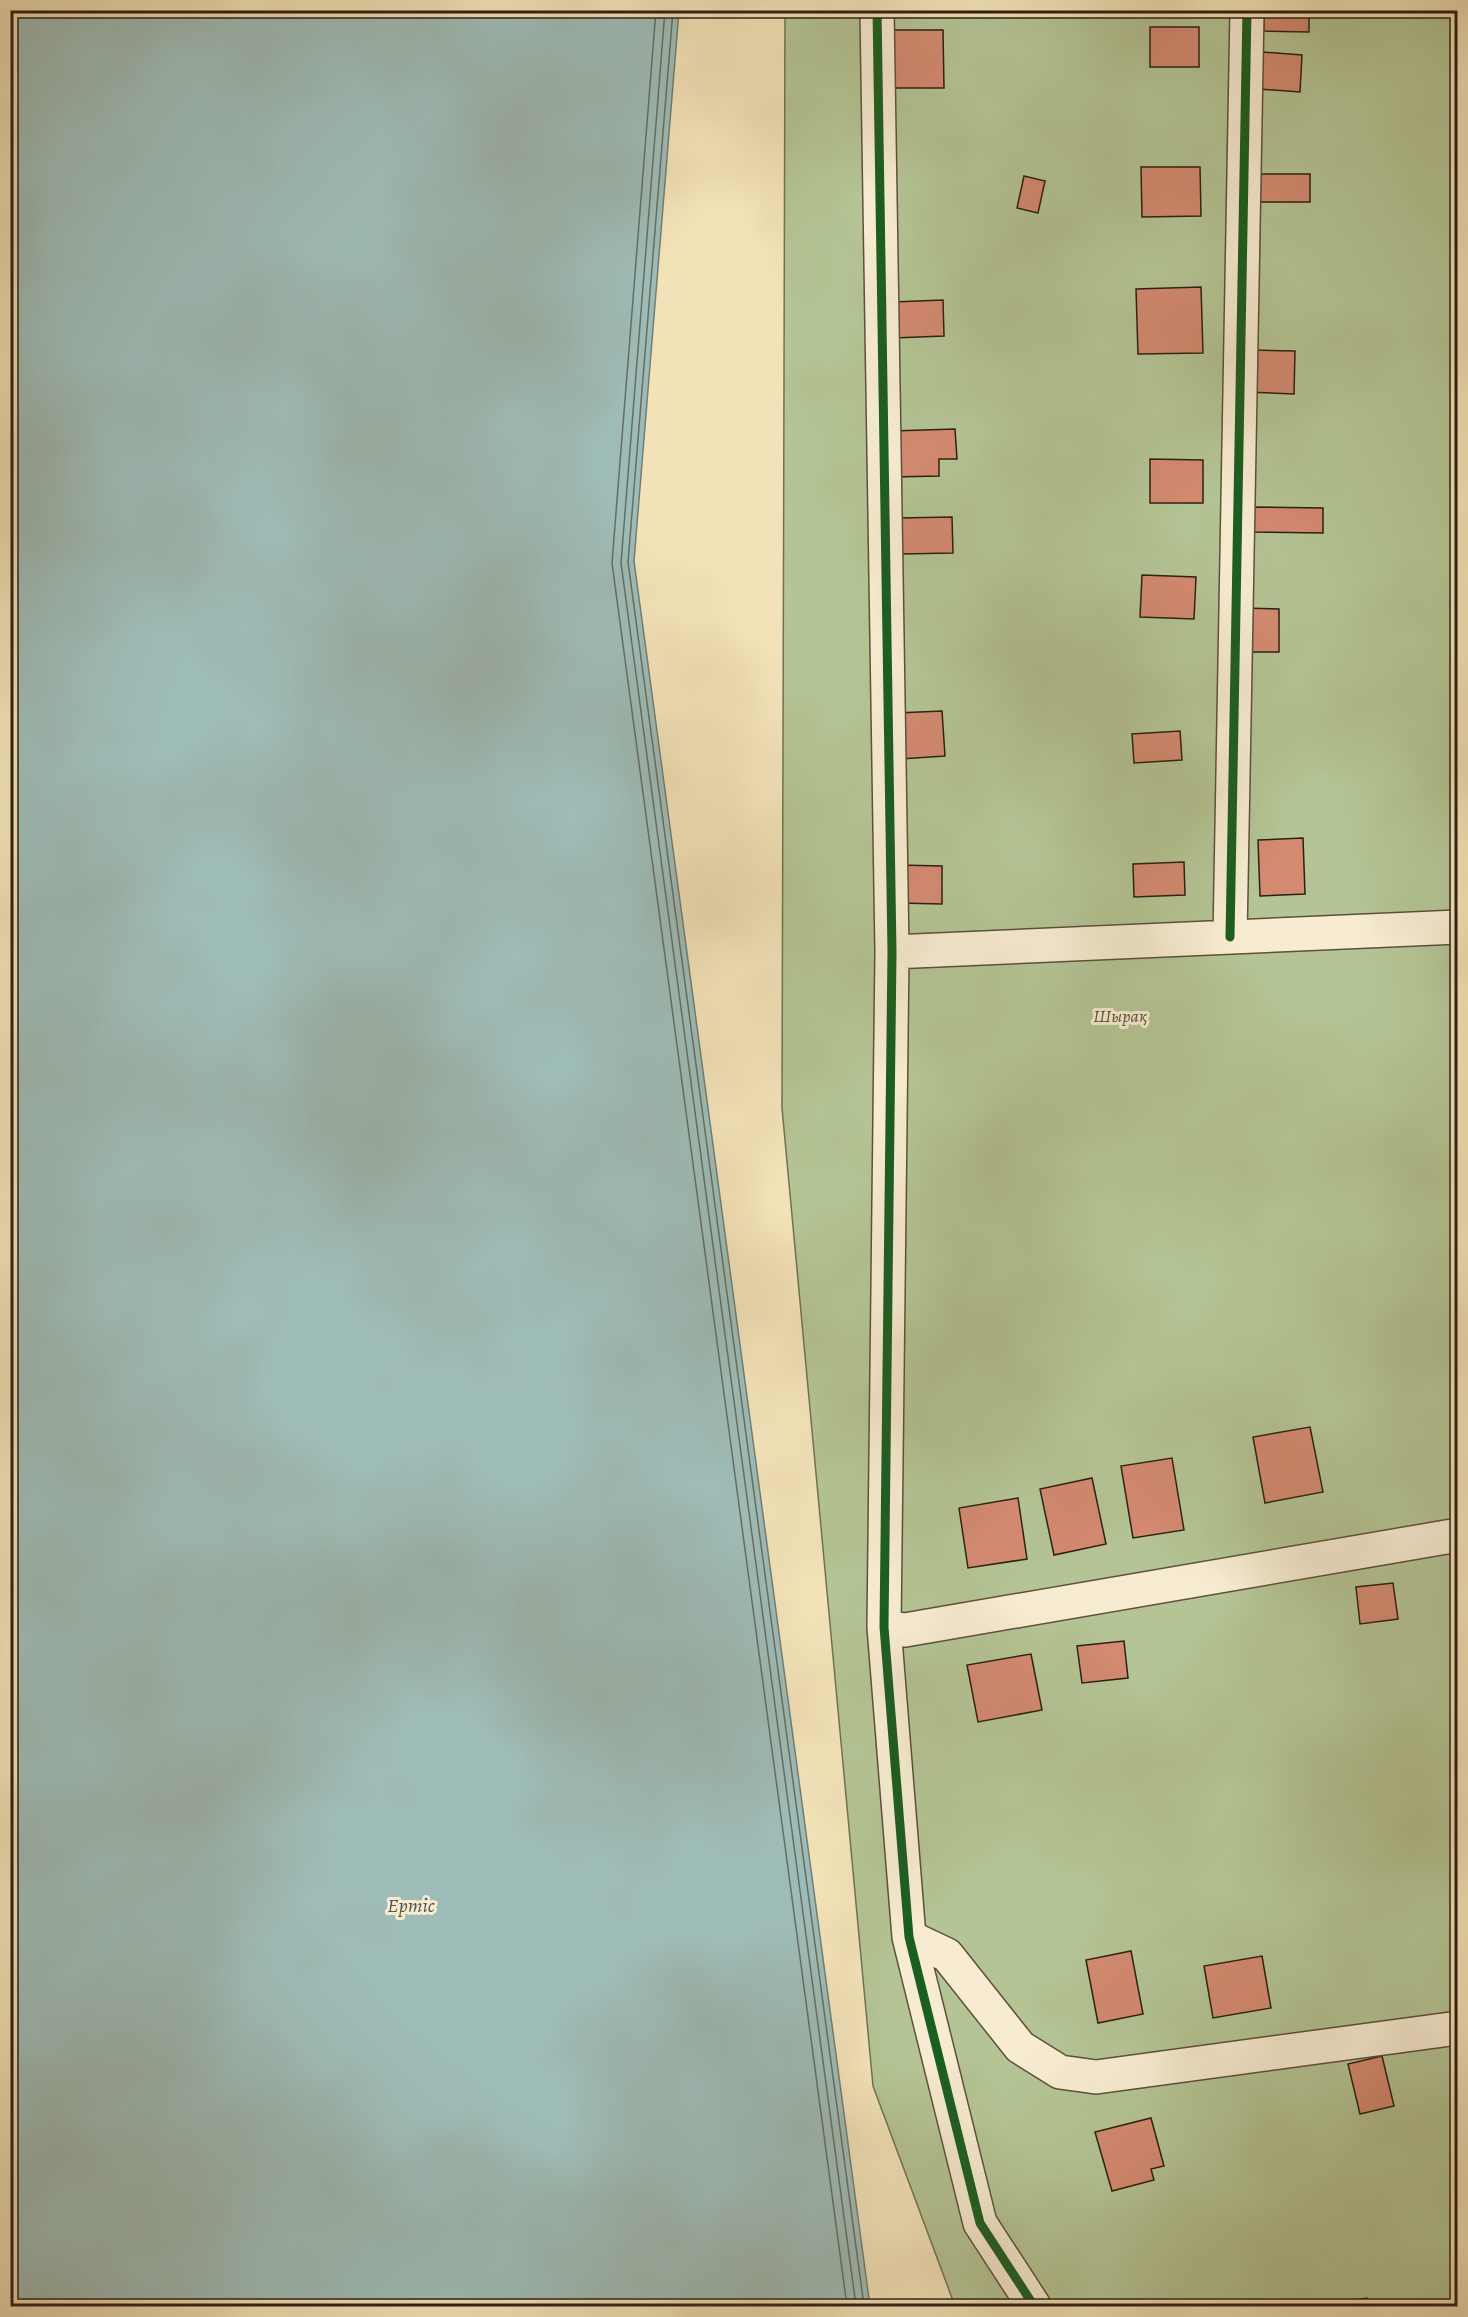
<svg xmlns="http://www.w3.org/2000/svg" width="1468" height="2317" font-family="Alegreya,serif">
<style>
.green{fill:#b4c494;stroke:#707253;stroke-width:1.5}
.water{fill:#9ebcb7;stroke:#707e75;stroke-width:1.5}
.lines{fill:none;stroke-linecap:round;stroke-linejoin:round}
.shore{stroke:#646e64;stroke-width:1.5}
.building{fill:#d38a71;stroke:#2b2012;stroke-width:1.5}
.street-casing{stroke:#5d503c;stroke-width:36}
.street{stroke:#f7ecd1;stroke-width:33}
.cycleway-casing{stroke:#f7ecd1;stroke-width:13}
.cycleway{stroke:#1b5e20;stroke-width:9}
.labels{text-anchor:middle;stroke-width:6;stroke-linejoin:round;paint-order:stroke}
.park-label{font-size:18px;font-style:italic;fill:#545139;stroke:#f7ecd1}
.water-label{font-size:20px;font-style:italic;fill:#4e4f44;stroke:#f7ecd1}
</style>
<rect width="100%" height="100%" fill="#f3e2b8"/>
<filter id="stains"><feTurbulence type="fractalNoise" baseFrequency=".00333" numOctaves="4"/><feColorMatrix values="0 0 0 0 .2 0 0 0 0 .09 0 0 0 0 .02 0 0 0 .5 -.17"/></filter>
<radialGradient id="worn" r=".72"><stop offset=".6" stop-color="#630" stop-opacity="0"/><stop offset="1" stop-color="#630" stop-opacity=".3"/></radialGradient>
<!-- green -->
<path class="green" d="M785,11H1457V2306H955L873,2086L782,1108Z"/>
<!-- water -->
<path class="water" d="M11,10L679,11L634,561L870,2306H11Z"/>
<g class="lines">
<!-- shore -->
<path class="shore" d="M656,10L612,563L847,2306
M665,10L621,563L856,2306
M673,10L628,562L864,2306"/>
</g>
<!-- building -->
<path class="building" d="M1264,10H1309V32L1264,31Z
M1150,27H1199V67H1150Z
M888,30H943L944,88H889Z
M1262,52L1302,55L1300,92L1259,89Z
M1141,167H1200L1201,216L1142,217Z
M1260,174H1310V202H1260Z
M1024,176L1045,181L1038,213L1017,208Z
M1201,287L1203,353L1138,354L1136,289Z
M943,300L944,336L894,338L893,302Z
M1249,350L1295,351L1294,394L1248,392Z
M955,429L957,459H939V476L893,477L892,431Z
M1150,459L1203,460V503H1150Z
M1253,507L1323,508V533L1253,532Z
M952,517L953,553L901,554L899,518Z
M1142,575L1196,577L1194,619L1140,617Z
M1243,608L1279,609V652H1243Z
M942,711L945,756L900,759L897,713Z
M1180,731L1182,760L1134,763L1132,734Z
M1303,838L1305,894L1260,896L1258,840Z
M1184,862L1185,895L1134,897L1133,864Z
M898,865L942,866V904L897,903Z
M1310,1427L1323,1492L1265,1503L1253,1437Z
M1172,1458L1184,1530L1133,1538L1121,1466Z
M1092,1478L1106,1544L1054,1555L1040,1489Z
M1018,1498L1027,1559L968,1568L959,1508Z
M1393,1583L1398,1619L1360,1624L1356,1587Z
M1124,1641L1128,1678L1082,1683L1077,1646Z
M1031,1654L1042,1710L978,1722L967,1665Z
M1131,1951L1143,2014L1098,2023L1086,1960Z
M1262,1956L1271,2008L1213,2018L1204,1966Z
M1382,2056L1394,2106L1360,2114L1348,2064Z
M1151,2118L1164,2166L1151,2169L1154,2180L1112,2191L1095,2132Z
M1367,2298L1369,2306H1310Z"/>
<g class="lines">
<defs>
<path id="street" d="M877,10L892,952L884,1627L909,1937L980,2223L1034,2306
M1230,937L1247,10
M892,952L1458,927
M884,1627L905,1630L1458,1535
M909,1937L947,1955L1020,2047L1060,2072L1096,2077L1458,2028"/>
</defs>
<!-- street casing -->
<use href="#street" class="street-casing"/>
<!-- street -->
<use href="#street" class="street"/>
<defs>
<path id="cycleway" d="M877,10L892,952L884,1627L909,1937L980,2223L1034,2306
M1230,937L1247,10"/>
</defs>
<!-- cycleway casing -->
<use href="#cycleway" class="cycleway-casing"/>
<!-- cycleway -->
<use href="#cycleway" class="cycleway"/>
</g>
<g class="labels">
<!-- park labels -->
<g class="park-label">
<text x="1120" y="1022">Шырақ</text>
</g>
<!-- water labels -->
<g class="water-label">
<text x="411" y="1912">Ертіс</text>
</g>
</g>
<!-- margin -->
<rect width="1468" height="2317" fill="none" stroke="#f3e2b8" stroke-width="36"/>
<rect x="12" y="12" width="1444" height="2293" fill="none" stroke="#2b2012" stroke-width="3"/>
<rect x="18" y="18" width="1432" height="2281" fill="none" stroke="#2b2012" stroke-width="1.5"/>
<rect width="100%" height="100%" filter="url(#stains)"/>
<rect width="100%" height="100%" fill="url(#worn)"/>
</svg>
